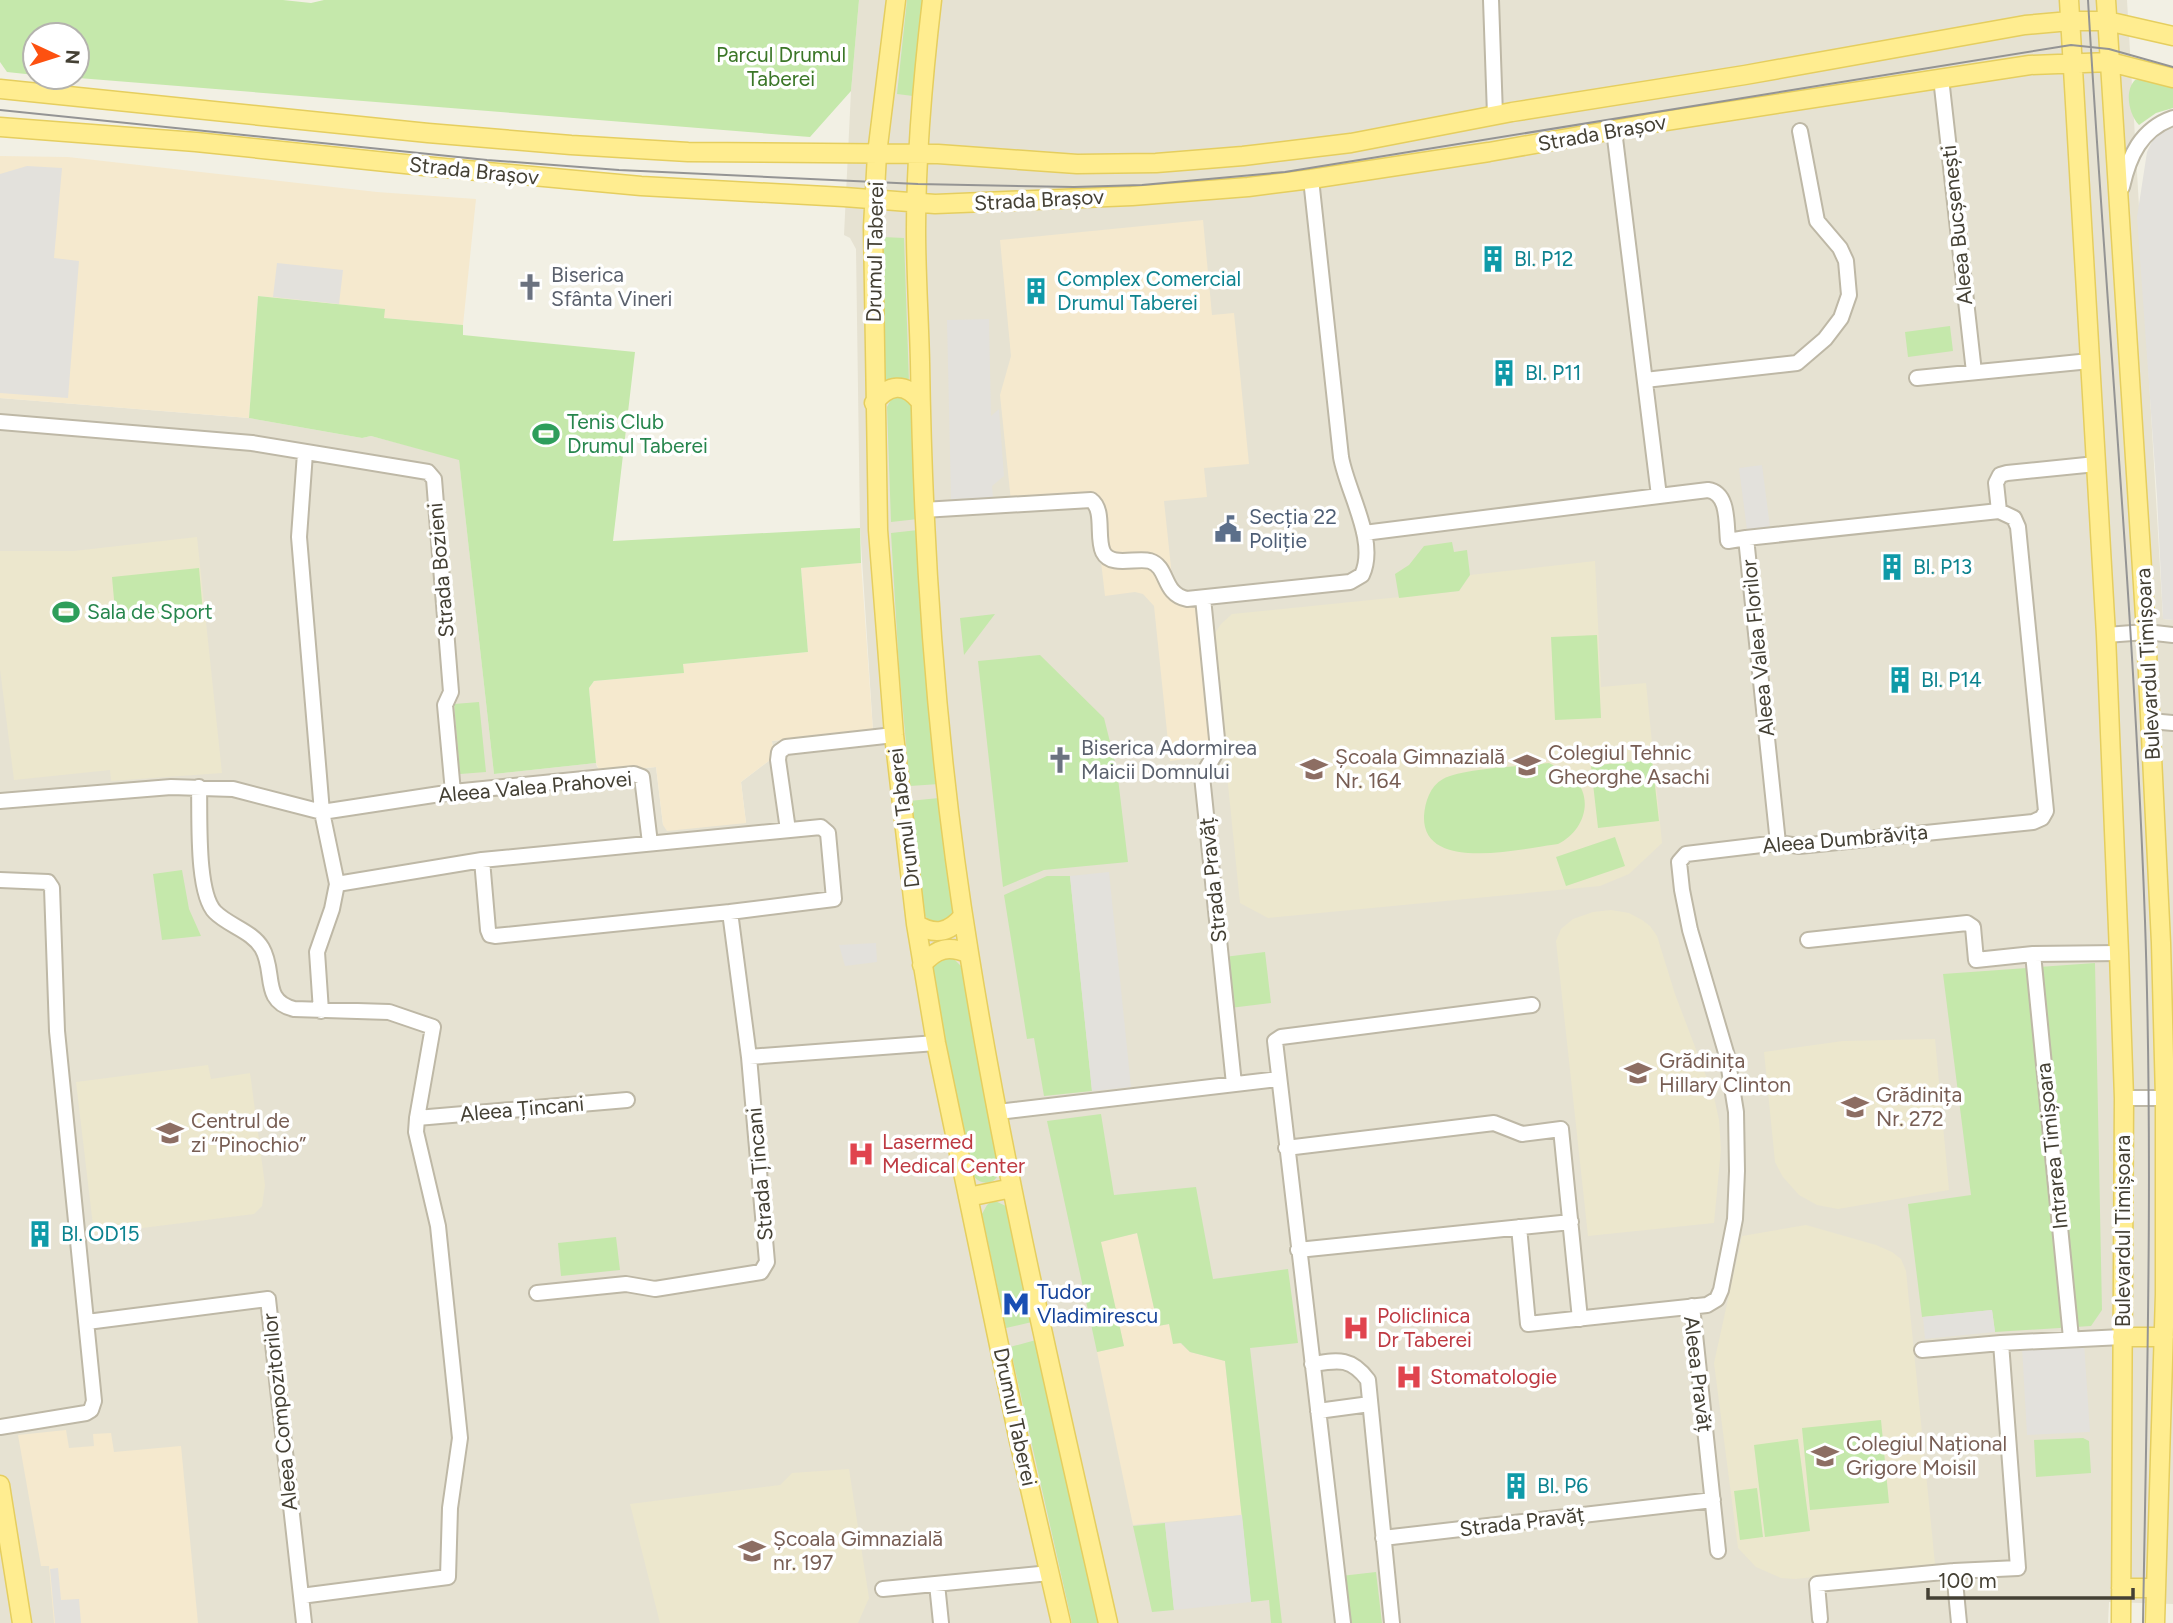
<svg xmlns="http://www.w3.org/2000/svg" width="2173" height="1623" font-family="Figtree,sans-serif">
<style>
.residential{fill:#e6e2d2}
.commercial{fill:#f5e9ce}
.education{fill:#ece7cd}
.green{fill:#c5e8ab}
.parking{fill:#e3e1dc}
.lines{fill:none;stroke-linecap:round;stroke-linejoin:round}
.minor-casing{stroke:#beb8a6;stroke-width:18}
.major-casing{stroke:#e5ce5f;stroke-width:21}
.minor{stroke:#fff;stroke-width:14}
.major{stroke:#ffed90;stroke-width:18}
.tram{stroke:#949494;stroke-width:2}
.labels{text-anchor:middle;stroke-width:7;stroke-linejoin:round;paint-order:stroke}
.park-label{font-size:21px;fill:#3b7627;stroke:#fff}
.street-label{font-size:21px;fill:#444034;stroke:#fff}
.culture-label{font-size:21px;fill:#0d838f;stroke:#fff;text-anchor:start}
.worship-label{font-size:21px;fill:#5b616d;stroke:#fff;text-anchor:start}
.leisure-label{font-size:21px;fill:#27864d;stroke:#fff;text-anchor:start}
.service-label{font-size:21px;fill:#4e5e75;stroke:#fff;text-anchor:start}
.education-label{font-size:21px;fill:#785e54;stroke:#fff;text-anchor:start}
.health-label{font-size:21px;fill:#be3a42;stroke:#fff;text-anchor:start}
.transit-label{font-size:21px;fill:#164399;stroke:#fff;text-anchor:start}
</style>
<rect width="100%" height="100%" fill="#f2f0e4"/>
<!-- residential -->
<path class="residential" d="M859,0H2127L2163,619L2173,620V1604L2109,1602L2108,1623H0V398L249,418L362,438L371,436L459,459L494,774L596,763L597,767L606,772L656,767L663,825L746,823L741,782L774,757L772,741L873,731L860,528L856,249L850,238L844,235L851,91Z"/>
<!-- commercial -->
<path class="commercial" d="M0,156L68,157L377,192L476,199L463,325L384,318V309L258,296L249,418L0,398Z
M1203,220L1212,315L1234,313L1249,464L1204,468L1207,497L1164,501L1173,586L1181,592L1196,590L1212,746L1201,757L1170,761L1154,606L1143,594L1135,592L1105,596L1095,510L1092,505L1012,511L1000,395L1011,356L1000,240Z
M861,563L873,731L772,741L774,757L741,782L746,823L667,831L663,825L656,767L606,772L599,770L596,763L589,688L594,681L683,673V664L808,652L801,568Z
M1138,1233L1158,1326L1169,1324L1180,1343L1190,1352L1225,1361L1242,1515L1133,1525L1097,1352L1124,1346L1100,1241Z
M66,1430L69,1448L94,1446L93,1434L111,1433L114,1452L181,1446L198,1623H54L49,1566H41L18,1435Z"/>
<!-- education -->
<path class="education" d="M197,537L222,773L111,781L110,770L14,780L0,669V551H74Z
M1595,561L1601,687L1646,683L1662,843L1629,874L1600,886L1268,918L1240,903L1213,636L1221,624L1232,614L1459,591L1470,575Z
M1611,910L1629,913L1642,920L1650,926L1657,936L1675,994L1714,1097L1719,1120L1721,1149L1714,1223L1588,1236L1556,941L1561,929L1573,919L1593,912Z
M1935,1039L1949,1190L1838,1209L1817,1205L1799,1195L1783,1177L1775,1162L1764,1052L1843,1041Z
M208,1065L211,1079L250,1073L265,1185L262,1206L254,1214L94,1234L76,1082Z
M1806,1225L1876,1245L1892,1252L1901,1259L1906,1271L1935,1564L1795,1579L1781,1578L1756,1567L1738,1548L1714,1363L1742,1236Z
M849,1469L869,1598L858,1623H660L630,1504L780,1485L792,1473Z"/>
<!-- green -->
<path class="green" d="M0,0H283L311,3L324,0H859L851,91L810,137L66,77H77V35H35V75L7,72L0,62Z
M907,0H924L913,96L897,94Z
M2140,79L2173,88V108L2156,113L2139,125C2129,115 2124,91 2135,80Z
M883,237L904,238L909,382L880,385Z
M258,296L385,309L384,318L463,325V335L635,352L613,541L860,528L861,563L801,568L808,652L683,664L684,673L594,681L589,688L596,763L494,774L459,460L371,436L362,438L249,418Z
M1950,326L1953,351L1908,357L1905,332Z
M900,393L913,403L918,519L891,522L887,407L894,394Z
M918,530L939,784L910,786L899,668L891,533Z
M1452,542L1454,552L1467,550L1470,575L1459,591L1399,598L1395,574L1409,565L1424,546Z
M199,568L203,613L116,622L112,577Z
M995,614L964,655L960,618Z
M1597,635L1601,718L1555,720L1551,637Z
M1040,655L1104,718L1117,770L1128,862L1044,870L1003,887L978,661Z
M479,702L486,772L460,774L454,704Z
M1652,759L1659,821L1598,828L1591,766Z
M1549,763C1558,768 1567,771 1574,778C1595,800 1583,832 1558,844C1524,848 1422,874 1424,816C1425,802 1430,786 1443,779C1461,768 1525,766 1549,763Z
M939,798L953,911L947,921C935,923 929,924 923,912L909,801Z
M1615,837L1625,866L1566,886L1556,857Z
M182,870L189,909L201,936L162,940L153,874Z
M1047,876H1070L1092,1091L1044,1096L1034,1038L1027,1039L1004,895Z
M1265,952L1271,1003L1230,1008L1224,957Z
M952,957L962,967L999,1165C1002,1185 979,1189 971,1172L931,972C934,962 941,958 952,957Z
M2095,963L2102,1310L2091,1326L1995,1332L1992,1310L1922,1317L1908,1204L1971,1195L1943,974Z
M1101,1114L1114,1195L1196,1187L1213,1279L1288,1269L1298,1343L1250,1348L1282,1623H1271L1269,1600L1251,1602L1225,1361L1190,1352L1181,1343L1173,1344L1169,1324L1158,1326L1137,1233L1101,1242L1124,1346L1097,1352L1047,1121Z
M993,1200L1008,1207L1032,1322L1006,1328L982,1214L987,1205Z
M616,1237L620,1270L561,1276L558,1243Z
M1036,1340L1100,1623H1072L1010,1347Z
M1881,1420L1889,1503L1810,1510L1802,1428Z
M2083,1438L2089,1441L2091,1473L2036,1477L2034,1440Z
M1798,1439L1810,1531L1765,1537L1754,1445Z
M1757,1488L1763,1537L1740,1540L1734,1491Z
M1165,1523L1174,1610L1152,1612L1133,1526Z
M1376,1572L1382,1623H1347L1341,1576Z"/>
<!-- parking -->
<path class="parking" d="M2173,128V620L2163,619L2157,496L2137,217L2147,152L2154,137L2166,129Z
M27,166L62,168L54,258L79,261L68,398L0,393V174Z
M277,263L343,270L339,304L273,297Z
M989,319L991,416L999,409L1004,476L992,486L993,498L951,499L947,320Z
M1762,465L1770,527L1747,530L1739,468Z
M1109,872L1131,1087L1092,1091L1070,876Z
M876,943L877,962L845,966L839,945Z
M1992,1310L1995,1332L1925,1339L1923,1317Z
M2084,1343L2090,1432L2027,1435L2022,1347Z
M1242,1515L1251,1602L1174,1610L1165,1523Z
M58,1568L61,1600L79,1599L81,1623H55L50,1569Z"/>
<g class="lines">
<defs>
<path id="minor" d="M1491,0L1495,115
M1941,78L1974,372
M1614,130L1659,496
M2122,187C2129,156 2141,129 2173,118
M1917,378L2090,361
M1645,380L1797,363L1825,339L1841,318L1849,295L1846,261L1840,248L1817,221L1800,131
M0,422L252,443L428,472L434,479L451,692L445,705L453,792
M305,453L299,537L322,812L337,884L332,909L317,952L321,1011
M923,510L1091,500C1105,510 1096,537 1103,552C1111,568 1137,557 1150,561C1169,567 1162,594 1187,599L1350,582L1362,575C1378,541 1347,492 1341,457L1311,179
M1364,533L1659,496L1708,490C1729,493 1726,523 1728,541L1746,538L1778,843
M1746,538L1999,511
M1203,598L1218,749L1202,776L1234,1084
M2106,635L2146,632L2173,635
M2150,721L2173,723
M199,787C200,815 196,893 215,912C229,926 252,931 262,948C276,972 261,1001 294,1009L389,1012L433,1027L417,1118L416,1132L438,1226L460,1438L450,1508L448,1577L301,1596
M0,801L171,787L233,789L322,812L453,792L634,774L642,777L650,843
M788,830L778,760L779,752L786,747L894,735
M0,880L48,882L52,888L57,1031L94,1401L91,1410L86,1413L0,1427
M337,884L482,860L821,827L828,833L834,899L730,912L495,936L490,935L488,930L482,860
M1808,940L1967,923L1973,927L1976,960L2033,954L2119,953
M2033,954L2071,1338
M749,1057L936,1043
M2124,1098H2173
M998,1112L1278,1079
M417,1118L627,1100
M1286,1148L1494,1123L1522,1134L1561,1129L1580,1319
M1519,1227L1528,1324L1707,1305L1717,1299L1721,1290L1735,1219L1737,1171L1736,1112L1727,1056L1690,930L1682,890L1679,862L1686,854L1778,843L1799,846L2033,822L2042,818L2046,811L2018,527L2014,518L1999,511L1996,483L2000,475L2007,473L2096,464
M1298,1250L1571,1222
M537,1293L626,1284L655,1289L761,1272L767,1262L749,1057L730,912
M1692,1306L1718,1551
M87,1322L268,1299L304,1623
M1922,1350L2001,1343
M1312,1364C1338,1360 1351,1357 1368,1380L1392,1623
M1318,1411L1370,1404
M1383,1538L1713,1500
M937,1584L941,1623
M883,1589L1050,1573
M1820,1619L1817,1584L1954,1571
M1343,1623L1275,1041L1281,1037L1532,1005
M1959,1623L1954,1571L2018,1568L2001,1343L2122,1337"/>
<path id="major" d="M896,0L877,154L873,227L878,530L894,735L916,924L936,1043L1019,1441L1061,1623
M932,0C923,76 916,153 916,230C916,274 919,318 920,362C923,560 937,758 969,953C1005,1178 1058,1401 1108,1623
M2069,0L2106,635L2119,953L2124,1098L2121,1623
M2106,0L2146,632L2161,943L2165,1098V1294L2155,1623
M0,89L428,133L571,145L688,152L938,154L1077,164L1156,163L1243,156L1351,143L1512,112L1745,75L2025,25L2070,21H2107L2173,36
M0,127L196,142L424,166L641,186L844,197L935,204L1132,196L1248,187L1311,179L1489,152L1659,122L2030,65L2110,62L2173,78
M874,403C888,384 905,382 920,401
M916,924C935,936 949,933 963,916
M922,965C936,948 949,945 969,954
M968,1197L1012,1188
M2122,1337H2164
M0,1485L22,1623
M2121,1588H2155"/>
</defs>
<!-- minor casing -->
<use href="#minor" class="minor-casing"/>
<!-- major casing -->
<use href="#major" class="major-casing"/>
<!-- minor -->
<use href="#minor" class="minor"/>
<!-- major -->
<use href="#major" class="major"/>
<!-- tram -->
<path class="tram" d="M2088,0C2106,307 2134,614 2145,921C2153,1155 2147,1389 2143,1623
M0,110L487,160L619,170L918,184L1074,187L1142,185L1285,172L2071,45L2109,49L2173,67"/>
</g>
<!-- icons -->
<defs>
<symbol id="building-bare" viewBox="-9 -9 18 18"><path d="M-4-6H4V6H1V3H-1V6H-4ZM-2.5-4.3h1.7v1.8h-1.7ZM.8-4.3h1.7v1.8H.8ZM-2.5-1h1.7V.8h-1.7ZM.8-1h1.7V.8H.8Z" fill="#0f9aa8" stroke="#fff" stroke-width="2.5" paint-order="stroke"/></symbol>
<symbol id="church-bare" viewBox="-9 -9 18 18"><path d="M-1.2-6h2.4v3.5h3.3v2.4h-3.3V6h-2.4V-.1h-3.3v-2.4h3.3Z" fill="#6b7280" stroke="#fff" stroke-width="2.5" paint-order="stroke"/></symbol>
<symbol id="stadium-bare" viewBox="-9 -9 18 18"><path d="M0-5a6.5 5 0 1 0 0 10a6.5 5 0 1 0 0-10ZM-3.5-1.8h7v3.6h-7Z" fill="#2e9e5b" stroke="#fff" stroke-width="2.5" paint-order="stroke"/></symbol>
<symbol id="civic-bare" viewBox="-9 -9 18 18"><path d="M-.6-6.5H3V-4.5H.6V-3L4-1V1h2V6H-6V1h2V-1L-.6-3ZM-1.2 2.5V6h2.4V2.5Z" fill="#5c6f8a" stroke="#fff" stroke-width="2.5" paint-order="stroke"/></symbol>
<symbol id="school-bare" viewBox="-9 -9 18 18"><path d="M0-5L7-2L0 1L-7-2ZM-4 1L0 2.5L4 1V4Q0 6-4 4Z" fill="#8d6e63" stroke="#fff" stroke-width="2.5" paint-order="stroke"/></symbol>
<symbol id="hospital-bare" viewBox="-9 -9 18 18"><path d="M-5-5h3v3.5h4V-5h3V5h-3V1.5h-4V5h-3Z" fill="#e0444e" stroke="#fff" stroke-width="2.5" paint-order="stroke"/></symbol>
<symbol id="metro-bare" viewBox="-9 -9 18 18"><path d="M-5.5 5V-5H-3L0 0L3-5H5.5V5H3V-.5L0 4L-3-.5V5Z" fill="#1a4fb4" stroke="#fff" stroke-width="2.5" paint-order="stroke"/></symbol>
</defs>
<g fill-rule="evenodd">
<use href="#building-bare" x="1474" y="240" width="38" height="38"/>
<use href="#church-bare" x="511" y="268" width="38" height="38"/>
<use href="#building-bare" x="1017" y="272" width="38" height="38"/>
<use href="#building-bare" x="1485" y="354" width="38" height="38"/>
<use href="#stadium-bare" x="527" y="415" width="38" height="38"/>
<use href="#civic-bare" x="1209" y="510" width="38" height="38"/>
<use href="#building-bare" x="1873" y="548" width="38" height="38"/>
<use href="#stadium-bare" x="47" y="593" width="38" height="38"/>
<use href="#building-bare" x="1881" y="661" width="38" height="38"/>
<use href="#church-bare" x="1041" y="741" width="38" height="38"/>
<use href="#school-bare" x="1508" y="746" width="38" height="38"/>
<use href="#school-bare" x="1295" y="750" width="38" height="38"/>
<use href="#school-bare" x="1619" y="1054" width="38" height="38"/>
<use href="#school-bare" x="1836" y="1088" width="38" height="38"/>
<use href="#school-bare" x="151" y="1114" width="38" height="38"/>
<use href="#hospital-bare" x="842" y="1135" width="38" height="38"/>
<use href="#building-bare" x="21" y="1215" width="38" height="38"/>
<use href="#metro-bare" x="997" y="1285" width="38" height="38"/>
<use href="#hospital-bare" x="1337" y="1309" width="38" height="38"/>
<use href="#hospital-bare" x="1390" y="1358" width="38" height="38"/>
<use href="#school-bare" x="1806" y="1437" width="38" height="38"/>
<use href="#building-bare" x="1497" y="1467" width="38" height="38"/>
<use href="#school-bare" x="733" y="1532" width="38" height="38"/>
</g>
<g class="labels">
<!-- park labels -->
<g class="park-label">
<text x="781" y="62">Parcul Drumul<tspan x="781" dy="24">Taberei</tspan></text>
</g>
<!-- street labels -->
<g class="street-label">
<text transform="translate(1602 133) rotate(-10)" y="7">Strada Brașov</text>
<text transform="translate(474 171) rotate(6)" y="7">Strada Brașov</text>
<text transform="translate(1039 200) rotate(-3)" y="7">Strada Brașov</text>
<text transform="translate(1957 225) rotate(-96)" y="7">Aleea Bucșenești</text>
<text transform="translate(875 252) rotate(-89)" y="7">Drumul Taberei</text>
<text transform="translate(441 570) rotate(-95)" y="7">Strada Bozieni</text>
<text transform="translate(1758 648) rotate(-96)" y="7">Aleea Valea Florilor</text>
<text transform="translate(2148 664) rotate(-93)" y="7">Bulevardul Timișoara</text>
<text transform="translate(535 787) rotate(-5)" y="7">Aleea Valea Prahovei</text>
<text transform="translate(904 818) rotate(-97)" y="7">Drumul Taberei</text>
<text transform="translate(1845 839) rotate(-5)" y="7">Aleea Dumbrăvița</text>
<text transform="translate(1213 880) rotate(-96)" y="7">Strada Pravăț</text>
<text transform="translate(522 1109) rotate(-5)" y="7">Aleea Țincani</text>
<text transform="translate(2052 1146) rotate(-96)" y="7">Intrarea Timișoara</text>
<text transform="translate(760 1174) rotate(-95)" y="7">Strada Țincani</text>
<text transform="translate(2123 1231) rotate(-90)" y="7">Bulevardul Timișoara</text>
<text transform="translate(1698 1374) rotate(83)" y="7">Aleea Pravăț</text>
<text transform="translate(280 1412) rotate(-96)" y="7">Aleea Compozitorilor</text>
<text transform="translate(1015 1417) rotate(78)" y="7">Drumul Taberei</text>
<text transform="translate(1522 1522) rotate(-7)" y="7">Strada Pravăț</text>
</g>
<!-- culture labels -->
<g class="culture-label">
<text x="1514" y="266">Bl. P12</text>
<text x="1057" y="286">Complex Comercial<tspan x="1057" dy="24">Drumul Taberei</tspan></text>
<text x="1525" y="380">Bl. P11</text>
<text x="1913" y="574">Bl. P13</text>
<text x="1921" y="687">Bl. P14</text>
<text x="61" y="1241">Bl. OD15</text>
<text x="1537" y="1493">Bl. P6</text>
</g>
<!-- worship labels -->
<g class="worship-label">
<text x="551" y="282">Biserica<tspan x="551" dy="24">Sfânta Vineri</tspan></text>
<text x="1081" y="755">Biserica Adormirea<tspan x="1081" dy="24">Maicii Domnului</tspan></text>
</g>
<!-- leisure labels -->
<g class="leisure-label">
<text x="567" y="429">Tenis Club<tspan x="567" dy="24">Drumul Taberei</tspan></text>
<text x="87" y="619">Sala de Sport</text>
</g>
<!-- service labels -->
<g class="service-label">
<text x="1249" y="524">Secția 22<tspan x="1249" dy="24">Poliție</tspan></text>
</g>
<!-- education labels -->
<g class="education-label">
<text x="1548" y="760">Colegiul Tehnic<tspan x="1548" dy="24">Gheorghe Asachi</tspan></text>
<text x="1335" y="764">Școala Gimnazială<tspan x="1335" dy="24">Nr. 164</tspan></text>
<text x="1659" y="1068">Grădinița<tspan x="1659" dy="24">Hillary Clinton</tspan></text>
<text x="1876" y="1102">Grădinița<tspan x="1876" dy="24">Nr. 272</tspan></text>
<text x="191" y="1128">Centrul de<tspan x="191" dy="24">zi “Pinochio”</tspan></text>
<text x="1846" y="1451">Colegiul Național<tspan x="1846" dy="24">Grigore Moisil</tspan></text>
<text x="773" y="1546">Școala Gimnazială<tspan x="773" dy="24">nr. 197</tspan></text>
</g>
<!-- health labels -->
<g class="health-label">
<text x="882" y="1149">Lasermed<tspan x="882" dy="24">Medical Center</tspan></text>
<text x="1377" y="1323">Policlinica<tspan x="1377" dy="24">Dr Taberei</tspan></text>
<text x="1430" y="1384">Stomatologie</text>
</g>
<!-- transit labels -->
<g class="transit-label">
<text x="1037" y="1299">Tudor<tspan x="1037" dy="24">Vladimirescu</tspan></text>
</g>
</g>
<!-- north arrow -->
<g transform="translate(56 56) rotate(94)"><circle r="33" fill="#ffffff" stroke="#b4b3ae" stroke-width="2"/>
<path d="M0-5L12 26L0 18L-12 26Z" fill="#fd5110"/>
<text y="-10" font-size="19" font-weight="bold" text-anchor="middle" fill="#444034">N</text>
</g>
<!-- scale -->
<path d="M1928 1588v10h205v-10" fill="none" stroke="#444034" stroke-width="3.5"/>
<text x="1938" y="1588" font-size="21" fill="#444034" stroke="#ffffff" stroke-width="5" paint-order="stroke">100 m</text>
</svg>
